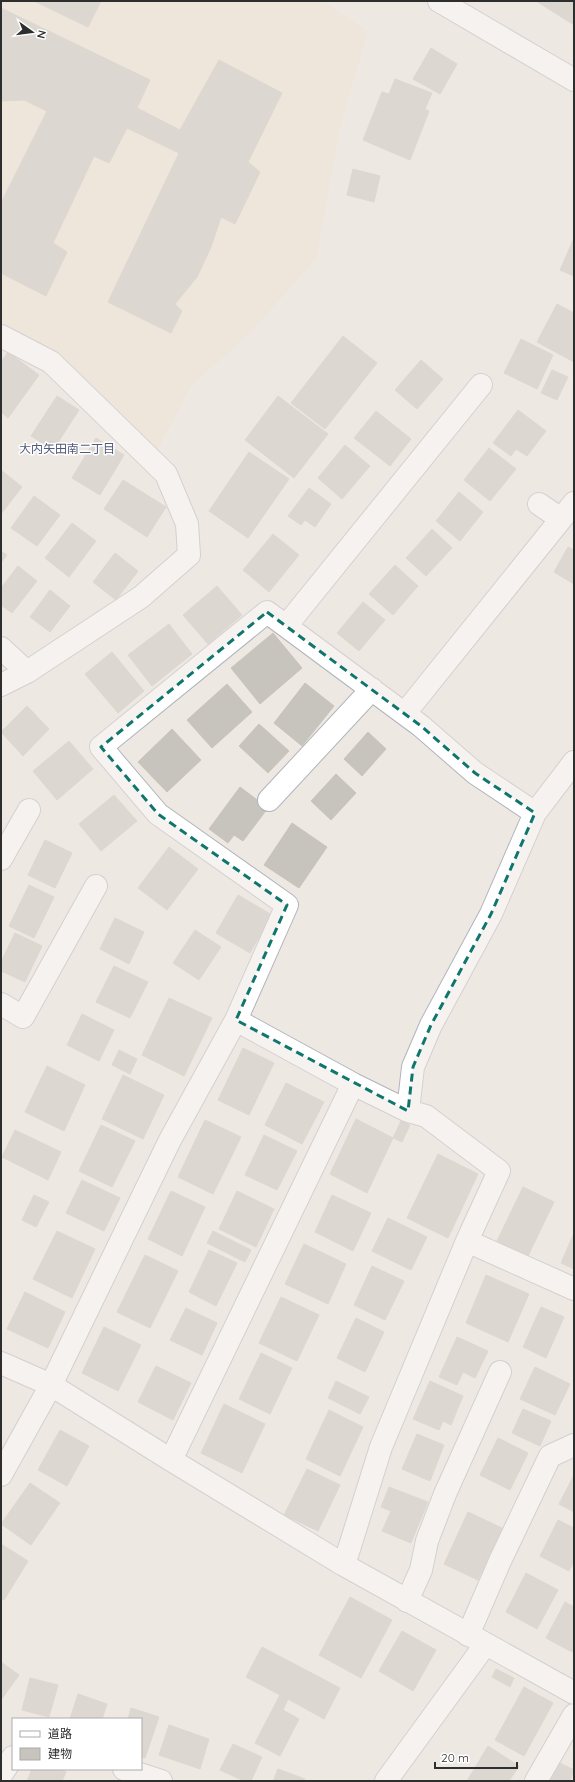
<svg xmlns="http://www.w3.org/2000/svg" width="575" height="1782" font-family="Quicksand,'Noto Sans JP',sans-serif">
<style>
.education{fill:#ede4d3}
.building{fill:#c7c3bd;stroke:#cac4bb}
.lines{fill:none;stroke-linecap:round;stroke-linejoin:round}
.street-casing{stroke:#b2b4bd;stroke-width:24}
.secondary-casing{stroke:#b2b4bd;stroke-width:24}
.street{stroke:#fff;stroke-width:22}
.secondary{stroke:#fff;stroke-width:22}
.marked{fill:none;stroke:#0f766e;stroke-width:3;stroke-dasharray:8 5;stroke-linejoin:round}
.labels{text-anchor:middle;stroke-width:3;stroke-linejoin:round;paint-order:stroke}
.neighbourhood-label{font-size:12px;fill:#515a7c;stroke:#fff}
</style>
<rect width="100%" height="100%" fill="#eee8e2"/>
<!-- education -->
<path class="education" d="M1,1H322L368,31L341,122L316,259L250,333L190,387L155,455L34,346L1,324Z"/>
<!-- building -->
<path class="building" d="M34,1H101L88,27Z
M536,1H574V25Z
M1,8L150,80L137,108L180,130L219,60L282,93L248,162L260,172L235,224L221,217L211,247L197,277L175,304L182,311L171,333L108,302L179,153L127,128L109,163L94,156L53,243L67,252L46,296L1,273V203L47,111L24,100L1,101Z
M431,48L457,64L440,94L413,79Z
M395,79L432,93L425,109L429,111L410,160L363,140L382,92L389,94Z
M353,169L380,176L374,202L347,195Z
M574,238V276L560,270Z
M557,304L574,313V362L537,342Z
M343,336L377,363L325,429L291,403Z
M521,339L553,355L537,389L504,373Z
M8,352L39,375L8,418L1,412V362Z
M421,360L443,379L417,409L395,390Z
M552,370L568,377L557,400L541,393Z
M57,396L79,410L53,450L31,436Z
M278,396L328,434L294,478L245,440Z
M518,410L546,431L527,456L516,449L511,456L493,443Z
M376,411L411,439L390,466L354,438Z
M96,438L124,455L100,495L72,478Z
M345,445L370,466L342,499L318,478Z
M489,448L516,469L490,501L464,480Z
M249,452L289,479L248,538L209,511Z
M1,470L22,487L1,514Z
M123,480L166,507L147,537L104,509Z
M309,488L331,504L315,527L305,520L301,525L288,516Z
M459,492L483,512L460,541L436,521Z
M34,496L60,515L37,546L11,528Z
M72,523L96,541L69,577L45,558Z
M432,529L452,548L426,576L406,558Z
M273,534L299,555L269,592L243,570Z
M568,547L574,550V584L554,572Z
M1,551L7,555L1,563Z
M115,553L138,571L116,600L93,582Z
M395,565L418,586L393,615L369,594Z
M18,566L37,581L12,613L1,605V588Z
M217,586L242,615L208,644L183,615Z
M50,590L70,606L50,632L30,617Z
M363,602L385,620L359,651L337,633Z
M169,624L192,654L152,686L128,655Z
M273,633L302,668L260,704L231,668Z
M112,652L144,691L118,713L85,674Z
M305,683L334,706L302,746L274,723Z
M227,684L252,712L212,748L187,720Z
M27,706L49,729L23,756L1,732Z
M259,724L289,751L268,773L239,746Z
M172,729L201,760L167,792L138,762Z
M368,732L386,749L362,776L344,759Z
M69,741L93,769L57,800L33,771Z
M336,774L356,793L331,820L311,801Z
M240,787L268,808L243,841L234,835L228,843L209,829Z
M114,795L137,821L101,851L79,824Z
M292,823L327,847L299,888L264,865Z
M45,840L72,853L55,888L28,875Z
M169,847L198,869L167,910L138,888Z
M29,885L54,897L34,938L9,926Z
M238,895L272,915L250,953L216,933Z
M115,918L144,932L129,964L100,949Z
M195,930L221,947L199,980L173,963Z
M15,933L42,946L25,982L1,971V962Z
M114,966L148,982L130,1018L96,1002Z
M169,998L212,1018L184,1076L142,1055Z
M82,1014L114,1030L99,1061L67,1045Z
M243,1048L274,1063L249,1115L218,1100Z
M119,1050L137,1059L130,1074L112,1065Z
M47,1066L85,1085L64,1131L25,1112Z
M123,1075L164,1095L143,1139L102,1119Z
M286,1083L324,1102L302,1144L265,1125Z
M356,1119L393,1138L367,1193L330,1174Z
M205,1120L241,1137L213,1194L178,1177Z
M401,1121L410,1125L402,1142L393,1138Z
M101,1125L135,1141L112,1187L79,1171Z
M15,1130L61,1152L48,1180L2,1157Z
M264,1135L297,1151L277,1190L245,1175Z
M438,1154L478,1174L448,1238L407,1218Z
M82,1180L120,1198L104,1231L66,1213Z
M523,1187L554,1202L528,1256L497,1241Z
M171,1191L205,1207L182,1256L148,1239Z
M237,1191L274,1209L256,1247L219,1229Z
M34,1195L49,1202L36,1227L22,1220Z
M332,1195L371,1213L353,1251L315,1232Z
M388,1218L427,1237L411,1270L372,1251Z
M57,1231L95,1249L72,1298L33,1279Z
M213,1231L251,1250L245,1262L207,1243Z
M574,1233V1269L561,1263Z
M304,1244L346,1264L328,1304L285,1284Z
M209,1250L237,1263L216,1306L189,1292Z
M145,1255L178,1271L150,1328L117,1312Z
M372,1266L404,1281L385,1320L354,1305Z
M486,1275L529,1294L508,1342L466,1323Z
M25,1292L65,1312L48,1348L7,1329Z
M281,1297L319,1315L297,1361L259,1343Z
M541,1307L564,1317L546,1358L523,1347Z
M186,1308L217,1323L202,1355L170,1340Z
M356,1318L384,1332L365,1372L337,1358Z
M104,1327L141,1345L118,1391L82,1373Z
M457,1337L488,1351L475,1378L463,1372L457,1385L439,1377Z
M261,1353L292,1368L270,1414L239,1399Z
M156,1366L191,1383L173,1420L138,1402Z
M535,1367L570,1384L555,1415L520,1399Z
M336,1381L369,1397L360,1414L328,1398Z
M430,1381L463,1396L451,1425L443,1421L439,1430L413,1419Z
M224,1404L265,1424L242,1473L201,1453Z
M523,1409L551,1421L540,1446L512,1433Z
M329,1410L363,1427L340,1476L306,1459Z
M60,1430L89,1446L67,1486L38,1470Z
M417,1434L444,1445L430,1481L402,1469Z
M498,1438L528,1453L510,1490L480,1475Z
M307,1469L340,1485L318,1531L284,1515Z
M574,1475V1512L559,1504Z
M30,1483L60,1503L31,1545L1,1524Z
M389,1487L428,1502L411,1543L382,1531L391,1511L381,1507Z
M468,1512L502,1528L478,1580L444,1564Z
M558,1520L574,1528V1562L569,1571L540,1556Z
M1,1544L28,1561L4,1600L1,1599Z
M526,1573L558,1590L537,1629L506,1612Z
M350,1597L392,1620L361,1678L319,1655Z
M565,1602L574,1607V1648L572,1652L546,1638Z
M402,1631L436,1650L413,1691L379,1671Z
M262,1647L340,1688L324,1719L288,1699L283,1710L299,1719L280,1756L255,1743L280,1695L246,1677Z
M1,1662L19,1675L1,1700Z
M496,1669L514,1678L510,1687L492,1677Z
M30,1678L58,1685L49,1717L22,1710Z
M524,1687L553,1703L524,1756L495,1740Z
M78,1694L107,1704L102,1719H70Z
M131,1708L159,1717L145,1758L141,1757V1719H128Z
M169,1725L209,1739L200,1769L159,1755Z
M233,1744L262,1757L251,1781H244L220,1770Z
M488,1746L519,1766L509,1781H467Z
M558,1762L574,1770L570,1781H549Z
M32,1769H57L66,1772L62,1781H27Z
M278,1769L305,1779L304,1781H273Z"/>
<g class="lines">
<defs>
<path id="street" d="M1,336L51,362L166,474L187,524L189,555L141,597L27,672L1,685
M539,504L561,519
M286,626L481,385
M1,648L27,672
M405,713L574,503
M269,800L372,689
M1,859L29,810
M1,1004L23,1017L96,886
M236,1020L353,1084L408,1111
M467,1241L574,1289
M1,1363L51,1385L171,1460L344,1565L574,1693
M171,1460L353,1084
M1,1475L51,1385L170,1140L236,1020L287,905L158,814L101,747L267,612L421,726L475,773L535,813
M344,1565L381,1447L467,1241L499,1171L426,1116L408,1111L413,1067L431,1025L491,914L535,813L574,762
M407,1601L421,1570L427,1541L445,1494L500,1372
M468,1635L500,1561L550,1456L574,1445
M124,1769L161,1781
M1,1775L13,1757
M386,1781L485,1645
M536,1781L574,1715"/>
<path id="secondary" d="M439,1L574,80"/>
</defs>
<!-- street casing -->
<use href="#street" class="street-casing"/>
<!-- secondary casing -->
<use href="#secondary" class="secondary-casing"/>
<!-- street -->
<use href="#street" class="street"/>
<!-- secondary -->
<use href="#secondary" class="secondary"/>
</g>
<!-- marked area -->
<path d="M0 0H575V1782H0ZM267,612L421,726L475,773L535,813L491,914L431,1025L413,1067L408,1111L236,1020L287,905L158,814L101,747Z" fill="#eee8e2" fill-opacity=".55" fill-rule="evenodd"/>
<path class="marked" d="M267,612L421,726L475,773L535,813L491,914L431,1025L413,1067L408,1111L236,1020L287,905L158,814L101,747Z"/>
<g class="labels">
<!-- neighbourhood labels -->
<g class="neighbourhood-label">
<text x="67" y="453">大内矢田南二丁目</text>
</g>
</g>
<!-- border -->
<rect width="575" height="1782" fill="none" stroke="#2e2e2e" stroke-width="4"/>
<!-- legend -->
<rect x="12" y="1718" width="130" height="52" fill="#ffffff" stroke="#ababab"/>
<rect x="20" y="1731" width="20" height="6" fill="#ffffff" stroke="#ababab"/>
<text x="48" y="1738" font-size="12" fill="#2e2e2e">道路</text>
<rect x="20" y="1748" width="20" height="12" fill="#c7c3bd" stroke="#ababab"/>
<text x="48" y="1758" font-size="12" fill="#2e2e2e">建物</text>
<!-- north arrow -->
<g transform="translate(32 32) rotate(104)" stroke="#ffffff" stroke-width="3" paint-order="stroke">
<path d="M0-3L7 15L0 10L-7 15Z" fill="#2e2e2e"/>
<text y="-6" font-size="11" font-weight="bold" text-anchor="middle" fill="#2e2e2e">N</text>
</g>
<!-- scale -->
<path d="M435 1762v6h82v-6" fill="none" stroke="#2e2e2e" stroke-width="2"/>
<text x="441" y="1762" font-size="12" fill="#2e2e2e" stroke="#ffffff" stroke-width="3" paint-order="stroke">20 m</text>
</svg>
